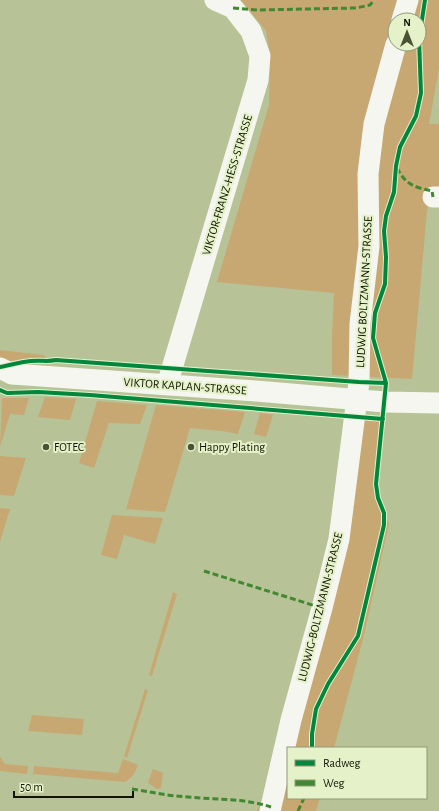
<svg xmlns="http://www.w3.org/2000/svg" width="439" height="811" font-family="'Alegreya Sans',sans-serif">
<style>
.green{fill:#c7a873;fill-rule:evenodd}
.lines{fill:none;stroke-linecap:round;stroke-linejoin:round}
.minor{stroke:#f4f6ef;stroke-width:21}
.quiet{stroke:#428832;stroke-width:3;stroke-dasharray:6 3;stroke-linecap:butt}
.cycleway-casing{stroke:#e5f1c9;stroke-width:6}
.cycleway{stroke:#00873e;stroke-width:4}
.poi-dot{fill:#4a5234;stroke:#e5f1c9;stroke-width:1.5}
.labels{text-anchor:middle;stroke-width:4;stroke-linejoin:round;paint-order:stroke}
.street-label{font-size:12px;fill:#0f1500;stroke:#e5f1c9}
.poi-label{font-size:12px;fill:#0f1500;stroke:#e5f1c9;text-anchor:start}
</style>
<rect width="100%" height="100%" fill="#b7c396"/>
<!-- green -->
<path class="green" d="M241,0H439V69L429,124H439V188L429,189L412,379L332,375V333L334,293L217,282L269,105L270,55L266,31ZM395,20H419V44H395Z
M0,350L43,355L49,359C32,358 16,362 0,361Z
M45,397L76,399L70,420L38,417Z
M2,398H29L24,415L10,414L0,447Z
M97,401L147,405L140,424L109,423L94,468L79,463Z
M156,405L245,412L238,434L222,431L190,428L165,512L126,509Z
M260,413L273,415L266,437L254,434Z
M355,416L383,419L376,484L378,498L389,524L363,639L334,748H288V798H320L316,811H257L259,806L274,795Z
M0,456L26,458L14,496L0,495Z
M0,508L10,509L0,542Z
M112,515L163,518L155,544L124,535L117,559L101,555Z
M173,592L177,594L152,676L149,675Z
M145,689L148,690L127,758L124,756Z
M32,715L84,719L82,735L28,731Z
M0,757L5,764L28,766L27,774L0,771Z
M123,759L138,765C135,773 133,777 125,782L33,774L34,766L118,773Z
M153,769L163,773L161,788L157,789L148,783Z"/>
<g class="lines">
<!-- minor -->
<path class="minor" d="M402,20L408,0
M433,197H439
M0,368L12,374L256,391L385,402L439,403
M167,385L258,80L260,56L251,31L233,8L215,0
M270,811L291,720L322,608L339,539L359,382L360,324L369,246L368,174L374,124L396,44"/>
<!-- quiet -->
<path class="quiet" d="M233,8L257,10L356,8L370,5L374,0
M397,168C406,185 414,187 432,191L433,197
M204,571L322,608
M132,789C151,792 169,796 188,797C216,800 244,798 271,807
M298,811L304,798"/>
<defs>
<path id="cycleway" d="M0,367C10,365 21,362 31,361C40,360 48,362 56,360L359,382L386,383
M0,390L7,393L38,392L90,395L383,419
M312,748V734L316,709L328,684L358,636L384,525V513L378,498L376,484L386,383L373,338L375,313L385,284L386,257L384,231L386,216L394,192L396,166L400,147L416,116L421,93L419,39L425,0"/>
</defs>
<!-- cycleway casing -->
<use href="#cycleway" class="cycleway-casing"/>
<!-- cycleway -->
<use href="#cycleway" class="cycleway"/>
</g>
<!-- markers -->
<g class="poi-dot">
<circle cx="46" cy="447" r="4"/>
<circle cx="191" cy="447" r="4"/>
</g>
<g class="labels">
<!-- street labels -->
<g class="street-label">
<text transform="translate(227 185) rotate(-73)" y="4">VIKTOR-FRANZ-HESS-STRASSE</text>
<text transform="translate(364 292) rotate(-87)" y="4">LUDWIG BOLTZMANN-STRASSE</text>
<text transform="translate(185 386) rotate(4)" y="4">VIKTOR KAPLAN-STRASSE</text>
<text transform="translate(320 607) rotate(-76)" y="4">LUDWIG-BOLTZMANN-STRASSE</text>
</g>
<!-- poi labels -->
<g class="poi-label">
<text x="54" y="451">FOTEC</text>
<text x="199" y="451">Happy Plating</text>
</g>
</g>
<!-- legend -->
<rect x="287" y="747" width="140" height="52" fill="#e5f1c9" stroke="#8f9979"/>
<rect x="295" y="760" width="20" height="6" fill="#00873e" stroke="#8f9979"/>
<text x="323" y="767" font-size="12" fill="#0f1500">Radweg</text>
<rect x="295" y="780" width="20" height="6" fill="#428832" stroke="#8f9979"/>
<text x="323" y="787" font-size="12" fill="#0f1500">Weg</text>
<!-- north arrow -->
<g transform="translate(407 32)"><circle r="19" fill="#e5f1c9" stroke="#8f9979"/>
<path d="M0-3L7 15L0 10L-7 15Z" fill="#4a5234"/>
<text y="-6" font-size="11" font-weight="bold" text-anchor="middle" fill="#0f1500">N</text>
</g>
<!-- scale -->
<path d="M14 791v6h119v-6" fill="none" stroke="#0f1500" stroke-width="2"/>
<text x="20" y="791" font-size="12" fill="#0f1500" stroke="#e5f1c9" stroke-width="3" paint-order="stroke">50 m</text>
</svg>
